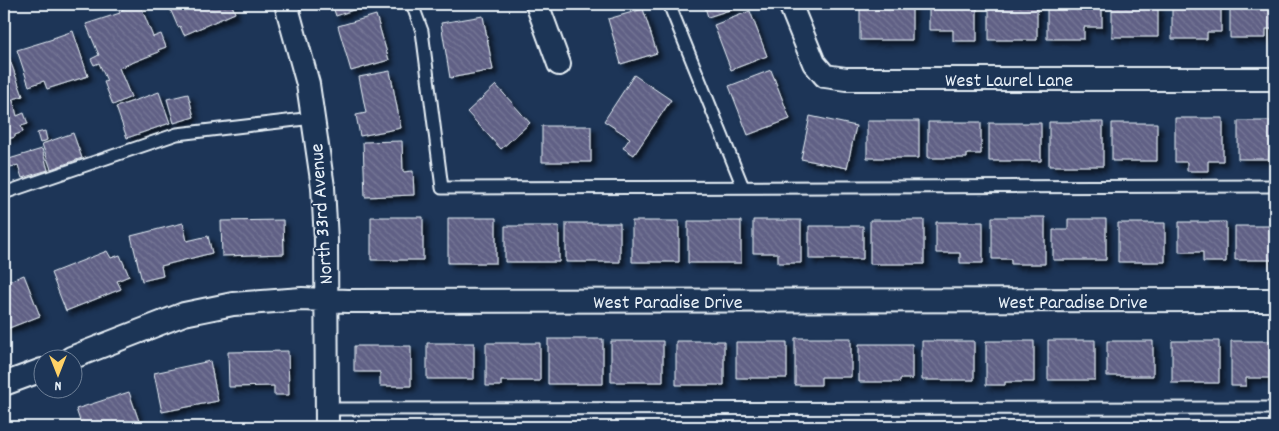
<svg xmlns="http://www.w3.org/2000/svg" width="1279" height="431" font-family="Dekko,sans-serif">
<style>
.building{fill:url(#building-back-hatch);stroke:#e8f1f8;filter:url(#shadow)}
.lines{fill:none;stroke-linecap:round;stroke-linejoin:round}
.lane-casing{stroke:#e8f1f8;stroke-width:15}
.street-casing{stroke:#e8f1f8;stroke-width:26}
.lane{stroke:#1d3557;stroke-width:11}
.street{stroke:#1d3557;stroke-width:22}
.labels{text-anchor:middle;stroke-width:4;stroke-linejoin:round;paint-order:stroke}
.street-label{font-size:20px;fill:#e8f1f8;stroke:#1d3557}
</style>
<defs>
<pattern id="building-back-hatch" width="6" height="6" patternUnits="userSpaceOnUse" patternTransform="scale(1.25)"><rect width="6" height="6" fill="#606185"/><path d="M-1 5l2 2M0 0l6 6M5-1l2 2" fill="none" stroke="#777897"/></pattern>
<filter id="shadow"><feDropShadow dx="4.5" dy="4.5" stdDeviation="2.5" flood-color="#0009"/></filter>
</defs>
<rect width="100%" height="100%" fill="#1d3557"/>
<filter id="ink" filterUnits="userSpaceOnUse"><feTurbulence type="fractalNoise" baseFrequency=".02" numOctaves="2"/><feDisplacementMap in="SourceGraphic" scale="10" xChannelSelector="R" yChannelSelector="G"/><feConvolveMatrix kernelMatrix="1 2 1 2 8 2 1 2 1" color-interpolation-filters="sRGB"/></filter>
<g filter="url(#ink)">
<!-- building -->
<path class="building" d="M135,4H140L153,37L161,34L166,47L158,50L159,52L119,68L131,97L113,105L104,82L107,81L99,63L94,65L91,59L99,55L86,24L120,13L119,11Z
M168,4H236L232,5L235,13L184,35L180,26L178,27Z
M332,4H370L336,16Z
M704,4H748L708,17Z
M860,4H912V40H860Z
M929,4H977V41H953V30H929Z
M989,4H1037V40H989Z
M1047,4L1102,5V27H1084V39H1047Z
M1112,4H1158V37H1112Z
M1186,4H1221V32H1207V39H1172V6H1186Z
M1246,4H1275V29H1266V38H1230V5H1246Z
M643,9L657,53L621,64L608,19Z
M750,11L767,56L731,70L714,25Z
M376,15L389,60L351,71L338,26Z
M483,16L493,70L450,78L441,23Z
M73,31L88,76L47,89L44,81L29,86L17,50L53,39V38Z
M8,55L23,96L4,102V56Z
M771,70L790,119L748,135L729,86Z
M390,71L401,128L360,136L356,115L366,113L359,77Z
M634,75L671,100L634,155L623,148L630,138L604,121Z
M496,85L530,123L501,149L467,112Z
M159,92L170,123L127,138L116,107Z
M188,94L194,117L174,123L167,99Z
M13,100L17,116L24,113L28,124L21,126L23,132L15,135V137L8,139V137L4,138V103Z
M810,116L856,126L847,168L801,159Z
M1175,118H1223V161H1208V171H1187V162H1175Z
M867,121H919V158H867Z
M1238,121H1275V151H1269V159H1238Z
M928,122H981V154H967V158H928Z
M1049,122H1103V166H1049Z
M989,123H1041V161H989Z
M1112,123H1157V161H1112Z
M542,126H591V162H542Z
M45,131L47,140L40,143L37,133Z
M73,133L82,158L51,169L42,144Z
M402,141L403,172L413,171L414,195L365,197L363,142Z
M42,149L48,170L22,178L18,165L11,167L9,159Z
M371,217H423V260H371Z
M992,217H1045V264H1011V259H992Z
M448,218H496V263H448Z
M1068,219H1106V260H1053V230H1068Z
M283,220L284,254L222,256L221,221Z
M753,220H801V263H778V253H753Z
M870,220H924V264H870Z
M632,221H679V262H632Z
M688,221H741V263H688Z
M936,222H983V263H960V253H936Z
M1179,222H1226V262H1203V252H1179Z
M183,223L187,241L208,236L212,253L161,266L163,276L142,281L131,236Z
M566,223H620V262H566Z
M1118,223H1165V262H1118Z
M505,226H559V262H505Z
M809,226H863V259H809Z
M1235,226H1275V260H1235Z
M107,251L111,258L120,255L129,276L117,281L121,289L66,311L51,273Z
M24,275L40,316L4,330V283Z
M795,338H851V377H821V385H795Z
M548,339H603V384H548Z
M1048,340H1095V380H1048Z
M611,341H663V382H611Z
M676,341H724V385H676Z
M922,341H974V380H922Z
M986,341H1034V382H1005V385H986Z
M1107,341H1153V376H1107Z
M1172,341H1219V383H1172Z
M1231,341H1275V378H1246V386H1231Z
M736,342H787V378H736Z
M427,343H474V379H427Z
M486,343H540V381H501V386H486Z
M859,344H912V379H900V382H859Z
M354,346H411V386H380V372H354Z
M288,351L289,395H274V386L229,387L228,352Z
M210,361L218,401L162,412L154,373Z
M129,392L141,427H82L76,409Z"/>
<g class="lines">
<defs>
<path id="lane" d="M412,4L422,31L442,188L1275,186
M669,4L743,187
M4,193L177,134L313,118
M327,409L1275,408"/>
<path id="street" d="M286,4L308,84L323,187L326,240L327,427
M537,4L559,64
M790,4L814,63L825,76L846,79H1275
M71,358L184,314L233,304L302,299L348,301L1275,300
M4,384L42,370"/>
</defs>
<!-- lane casing -->
<use href="#lane" class="lane-casing"/>
<!-- street casing -->
<use href="#street" class="street-casing"/>
<!-- lane -->
<use href="#lane" class="lane"/>
<!-- street -->
<use href="#street" class="street"/>
</g>
</g>
<g class="labels">
<!-- street labels -->
<g class="street-label">
<text x="1009" y="86">West Laurel Lane</text>
<text transform="translate(320 214) rotate(-94)" y="7">North 33rd Avenue</text>
<text x="668" y="308">West Paradise Drive</text>
<text x="1073" y="308">West Paradise Drive</text>
</g>
</g>
<!-- margin -->
<rect width="1279" height="431" fill="none" stroke="#1d3557" stroke-width="20"/>
<rect x="10" y="10" width="1259" height="411" fill="none" stroke="#e8f1f8" stroke-width="2" filter="url(#ink)"/>
<!-- north arrow -->
<g transform="translate(58 374) rotate(180)"><circle r="24" fill="#1d3557" stroke="#6e8097"/>
<path d="M0-4L9 19L0 12L-9 19Z" fill="#ffd166"/>
<text y="-8" font-size="14" font-weight="bold" text-anchor="middle" fill="#e8f1f8">N</text>
</g>
</svg>
